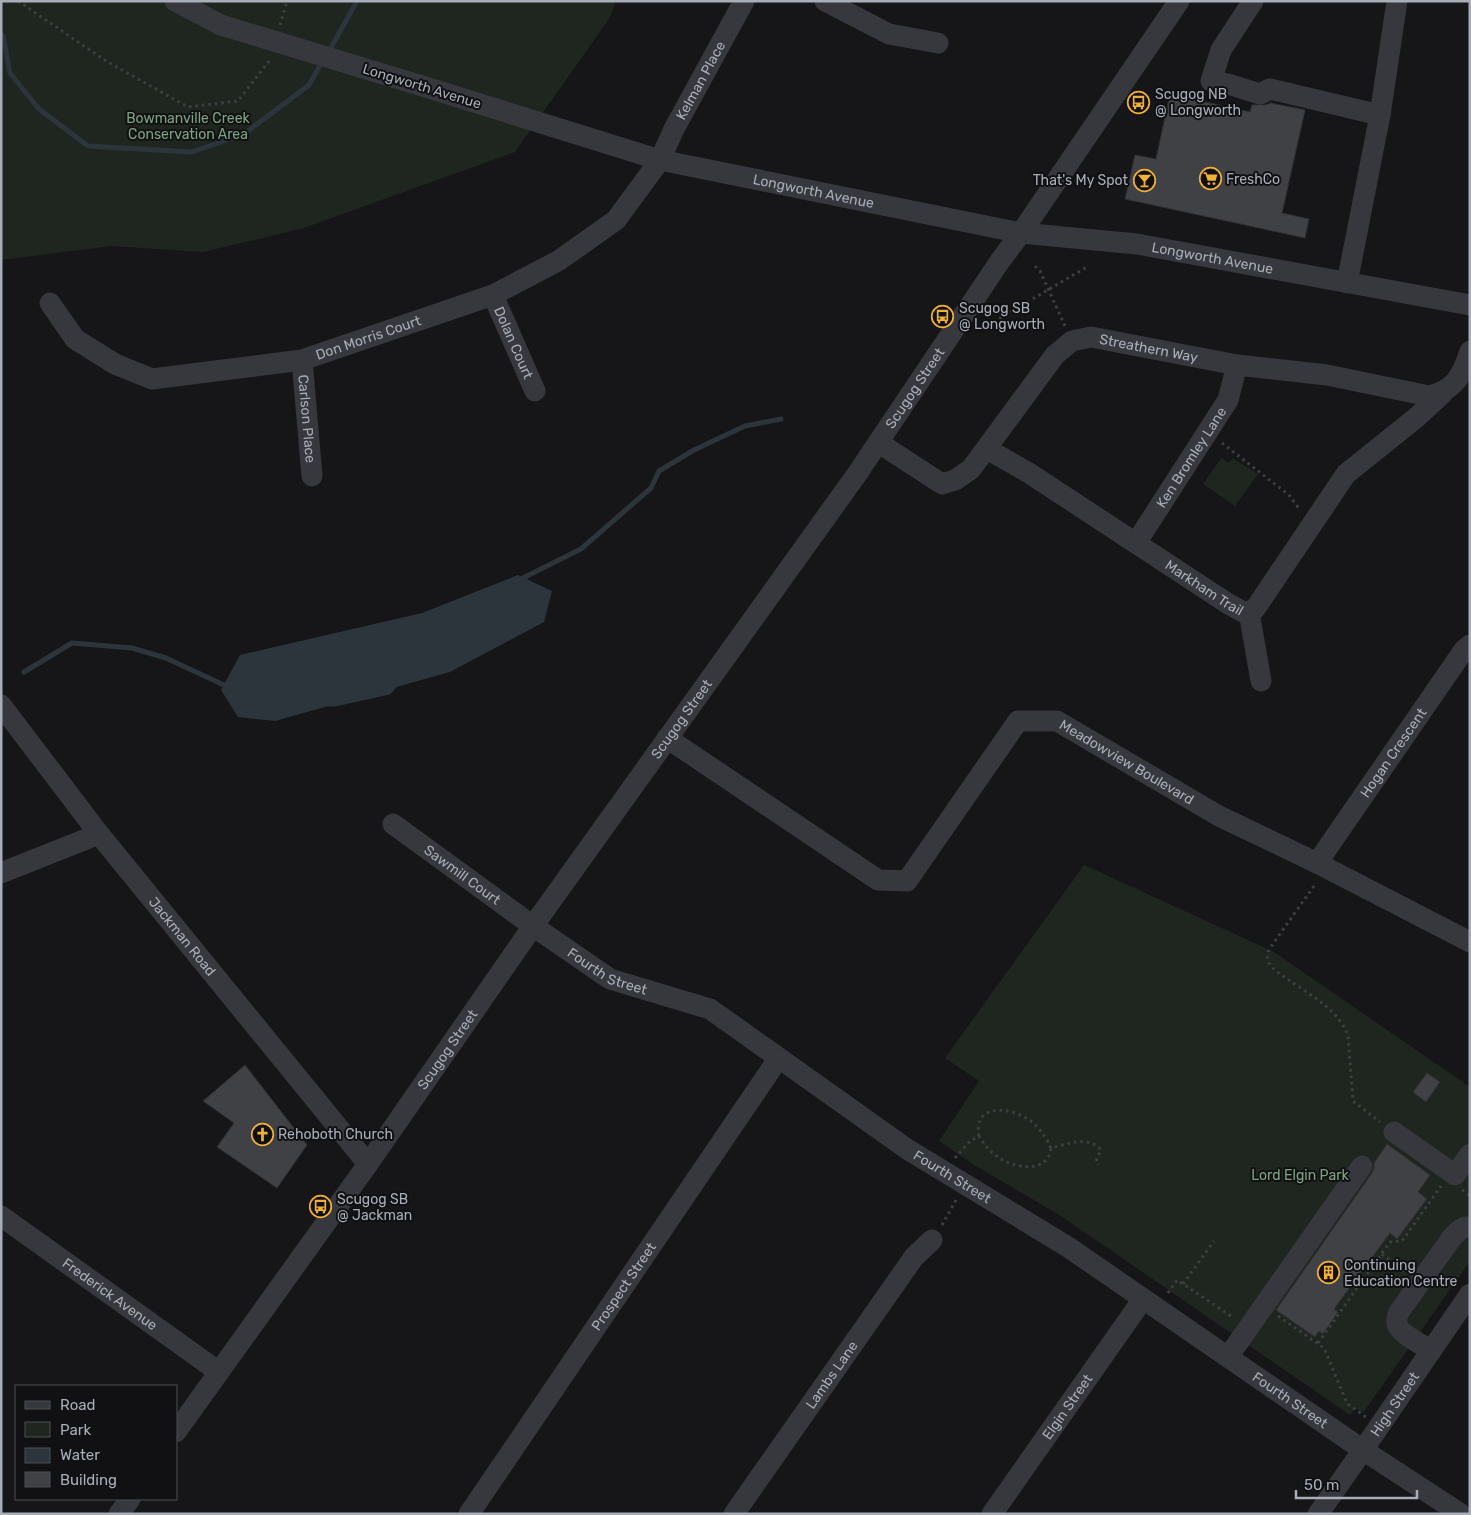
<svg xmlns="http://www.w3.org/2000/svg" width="1471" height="1515" font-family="Rubik,sans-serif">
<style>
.green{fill:#1e261f}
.water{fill:#2c353c}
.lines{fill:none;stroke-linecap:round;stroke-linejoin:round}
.stream{stroke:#2c353c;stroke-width:5}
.building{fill:#404145;stroke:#303034}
.path{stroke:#3d3f44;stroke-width:3;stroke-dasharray:2.5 4;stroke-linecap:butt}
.minor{stroke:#37383d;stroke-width:21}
.minor-bridge{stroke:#37383d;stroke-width:21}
.labels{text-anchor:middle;stroke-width:4;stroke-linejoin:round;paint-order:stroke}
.street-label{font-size:14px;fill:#a8adb8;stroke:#111113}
.poi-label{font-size:14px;fill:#a8adb8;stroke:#111113;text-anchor:start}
.park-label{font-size:14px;fill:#7fa381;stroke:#111113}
</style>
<rect width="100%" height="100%" fill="#161618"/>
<!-- green -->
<path class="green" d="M1,1H616L609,19L515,152L304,228L203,252L111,246L1,260Z
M1222,457L1227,462L1231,461L1232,458L1258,474L1235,506L1203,484Z
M1084,865L1274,952L1470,1087V1261L1363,1413L1355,1408L1350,1415L1061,1216L974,1165L939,1141L979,1081L945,1058Z"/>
<!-- water -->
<path class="water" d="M518,575L552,591L544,622L450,672L275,721L238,717L221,690L240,655L422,613Z"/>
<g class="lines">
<!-- stream -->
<path class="stream" d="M1,34L3,36L10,73L39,109L88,146L192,152L244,134L309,85L323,60
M328,53L357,1
M519,580L581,549L651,488L659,471L694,450L745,426L781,419
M24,672L72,643L132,648L166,658L228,687
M330,704H335L389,692L396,684"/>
</g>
<!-- building -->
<path class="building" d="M1170,94L1250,112L1252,105H1265L1271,103L1305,110L1282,213L1309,219L1305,238L1125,199L1135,155L1156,159Z
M245,1065L307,1145L277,1188L217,1147L234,1123L203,1101Z
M1427,1073L1440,1082L1426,1102L1413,1092Z
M1387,1144L1430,1175L1418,1192L1427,1199L1397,1239L1390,1233L1334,1309L1338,1312L1323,1334L1319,1331L1315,1337L1276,1310L1372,1173L1374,1168V1163Z"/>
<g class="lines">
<!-- path -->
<path class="path" d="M18,1L106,61L188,107L238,101L269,61L270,58
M280,25L287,1
M1035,266L1040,271L1065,326
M988,325L1087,267
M1222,443L1289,495L1300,510
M1314,886L1270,948C1267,954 1266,959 1271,966C1275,971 1281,974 1286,978C1308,994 1339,1009 1348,1036L1353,1101L1380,1122
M979,1136C973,1105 1007,1106 1026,1118C1038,1125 1045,1136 1051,1148C1067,1144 1088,1135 1101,1150L1096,1161L1098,1165
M955,1158L970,1141L979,1136C984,1144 990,1152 998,1157C1013,1168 1048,1175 1051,1148
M1462,1190L1470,1196
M942,1225L956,1200
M1382,1254L1405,1272
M1183,1284L1214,1241
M1168,1293L1177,1280L1234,1318
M1278,1316L1324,1348L1346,1401L1349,1405L1366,1417
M1318,1343L1390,1242L1402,1241L1441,1186"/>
<!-- minor -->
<g class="minor">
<path d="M175,1L221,25"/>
<path d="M825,1L889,34L938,43"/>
<path d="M1253,1L1221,50L1211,81L1228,84L1260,94L1270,89L1380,115L1347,283"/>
<path id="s1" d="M419,85L660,160L1021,233L1137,244L1470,305"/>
<path d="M1380,115L1397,1"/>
<path id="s2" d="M493,295L535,391"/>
<path id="s3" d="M50,303L75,339L115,364L152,379L302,360L493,295L558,261L616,220L660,160L674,129L744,1"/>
<path id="s4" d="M302,360L312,476"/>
<path id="s5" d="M879,443L942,484L955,480L971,469L1055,355L1072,341L1091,337L1237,365L1327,375L1429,396C1455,390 1462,376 1470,351"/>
<path id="s6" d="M987,449L1029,473L1227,603L1245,613L1255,609L1346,474L1417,417L1443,393"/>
<path id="s7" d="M1136,543L1228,400L1237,365"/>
<path d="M1249,612L1261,681"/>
<path id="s8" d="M1,705L99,834L368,1164"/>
<path id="s9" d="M667,738L878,880L907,881L1018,721H1057L1219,816L1317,863L1470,942"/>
<path id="s10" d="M393,824L533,926L610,979L710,1009L907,1149L1068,1247L1363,1450L1461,1514"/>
<path id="s11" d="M1317,863L1464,650L1470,645"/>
<path d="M1,873L99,834"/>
<path d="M1394,1132L1455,1175L1470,1154"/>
<path id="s12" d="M1,1216L219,1372"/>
<path d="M1431,1351C1423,1345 1399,1333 1397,1324C1396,1319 1397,1316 1399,1312L1453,1236C1458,1231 1463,1226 1470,1227"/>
<path d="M1228,1357L1362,1166"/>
<path id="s13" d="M176,1432L368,1164L533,926L857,474L1000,261L1021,233L1179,1"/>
<path d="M119,1514L130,1499"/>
<path id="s14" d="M469,1514L778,1059"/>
<path id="s15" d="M734,1514L914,1257L932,1240"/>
<path id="s16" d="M992,1514L1143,1299"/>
<path id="s17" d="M1318,1514L1363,1450L1470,1294"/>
</g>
<!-- minor-bridge -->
<path class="minor-bridge" d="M221,25L419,85"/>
</g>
<!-- icons -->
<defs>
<symbol id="bus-ring" viewBox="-11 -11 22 22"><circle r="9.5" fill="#111113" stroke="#f2b134" stroke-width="1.5"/><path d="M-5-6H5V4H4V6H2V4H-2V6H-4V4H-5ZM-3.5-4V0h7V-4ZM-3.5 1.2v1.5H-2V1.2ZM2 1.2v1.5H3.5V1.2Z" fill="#f2b134"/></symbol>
<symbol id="supermarket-ring" viewBox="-11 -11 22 22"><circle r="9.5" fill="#111113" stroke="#f2b134" stroke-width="1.5"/><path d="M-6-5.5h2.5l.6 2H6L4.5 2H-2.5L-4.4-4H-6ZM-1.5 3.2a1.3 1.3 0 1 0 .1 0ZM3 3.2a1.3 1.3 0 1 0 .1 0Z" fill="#f2b134"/></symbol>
<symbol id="bar-ring" viewBox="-11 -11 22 22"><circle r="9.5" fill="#111113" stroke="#f2b134" stroke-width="1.5"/><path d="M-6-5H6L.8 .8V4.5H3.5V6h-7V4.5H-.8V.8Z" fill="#f2b134"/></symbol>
<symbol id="church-ring" viewBox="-11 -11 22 22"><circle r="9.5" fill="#111113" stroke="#f2b134" stroke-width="1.5"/><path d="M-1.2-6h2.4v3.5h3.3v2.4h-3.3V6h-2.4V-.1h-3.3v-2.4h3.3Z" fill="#f2b134"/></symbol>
<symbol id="building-ring" viewBox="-11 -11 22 22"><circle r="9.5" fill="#111113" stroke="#f2b134" stroke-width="1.5"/><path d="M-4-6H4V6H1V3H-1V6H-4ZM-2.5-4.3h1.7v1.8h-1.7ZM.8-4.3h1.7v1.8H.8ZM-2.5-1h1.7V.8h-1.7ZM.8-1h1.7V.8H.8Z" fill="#f2b134"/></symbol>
</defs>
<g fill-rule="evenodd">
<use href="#bus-ring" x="1126" y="90" width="25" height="25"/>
<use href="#supermarket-ring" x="1198" y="166" width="25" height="25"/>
<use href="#bar-ring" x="1132" y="168" width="25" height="25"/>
<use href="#bus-ring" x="930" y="304" width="25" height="25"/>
<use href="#church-ring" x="250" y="1122" width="25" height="25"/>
<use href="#bus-ring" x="308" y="1194" width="25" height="25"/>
<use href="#building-ring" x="1316" y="1260" width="25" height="25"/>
</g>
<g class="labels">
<!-- street labels -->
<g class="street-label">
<text dy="5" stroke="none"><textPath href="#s3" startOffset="792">Kelman Place</textPath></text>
<text transform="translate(422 86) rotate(17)" y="5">Longworth Avenue</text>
<text dy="5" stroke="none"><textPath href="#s1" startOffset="409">Longworth Avenue</textPath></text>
<text dy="5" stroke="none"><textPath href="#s1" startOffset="814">Longworth Avenue</textPath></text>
<text dy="5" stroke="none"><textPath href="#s3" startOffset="352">Don Morris Court</textPath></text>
<text dy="5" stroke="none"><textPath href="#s2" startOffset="52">Dolan Court</textPath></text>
<text dy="5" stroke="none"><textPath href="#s5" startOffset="350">Streathern Way</textPath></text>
<text dy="5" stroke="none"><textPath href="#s13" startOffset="1279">Scugog Street</textPath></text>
<text dy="5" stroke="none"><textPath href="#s4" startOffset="59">Carlson Place</textPath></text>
<text dy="5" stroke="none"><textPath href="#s7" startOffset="102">Ken Bromley Lane</textPath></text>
<text dy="5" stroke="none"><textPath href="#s6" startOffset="258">Markham Trail</textPath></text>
<text dy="5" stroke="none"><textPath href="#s13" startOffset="874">Scugog Street</textPath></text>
<text dy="5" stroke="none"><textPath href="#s11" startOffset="134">Hogan Crescent</textPath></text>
<text dy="5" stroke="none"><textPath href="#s9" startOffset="598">Meadowview Boulevard</textPath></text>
<text dy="5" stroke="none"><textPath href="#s10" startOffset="86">Sawmill Court</textPath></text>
<text dy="5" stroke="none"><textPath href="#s8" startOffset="294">Jackman Road</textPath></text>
<text dy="5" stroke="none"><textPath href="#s10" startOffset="261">Fourth Street</textPath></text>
<text dy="5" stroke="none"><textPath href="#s13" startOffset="469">Scugog Street</textPath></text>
<text dy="5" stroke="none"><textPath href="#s10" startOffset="666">Fourth Street</textPath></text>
<text dy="5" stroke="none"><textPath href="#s14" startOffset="275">Prospect Street</textPath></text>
<text dy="5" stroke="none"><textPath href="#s12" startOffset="134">Frederick Avenue</textPath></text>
<text dy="5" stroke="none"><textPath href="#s15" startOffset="170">Lambs Lane</textPath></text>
<text dy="5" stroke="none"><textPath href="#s10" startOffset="1071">Fourth Street</textPath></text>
<text dy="5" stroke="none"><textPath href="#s17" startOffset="134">High Street</textPath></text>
<text dy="5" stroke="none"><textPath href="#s16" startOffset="131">Elgin Street</textPath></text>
</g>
<!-- poi labels -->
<g class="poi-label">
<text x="1155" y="99">Scugog NB<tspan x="1155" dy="16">@ Longworth</tspan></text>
<text x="1226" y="184">FreshCo</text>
<text x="1128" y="185" text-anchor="end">That's My Spot</text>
<text x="959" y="313">Scugog SB<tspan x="959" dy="16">@ Longworth</tspan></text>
<text x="278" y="1139">Rehoboth Church</text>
<text x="337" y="1204">Scugog SB<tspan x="337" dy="16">@ Jackman</tspan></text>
<text x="1344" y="1270">Continuing<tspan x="1344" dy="16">Education Centre</tspan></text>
</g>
<!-- park labels -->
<g class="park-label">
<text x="188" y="123">Bowmanville Creek<tspan x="188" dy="16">Conservation Area</tspan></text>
<text x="1300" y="1180">Lord Elgin Park</text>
</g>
</g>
<!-- border -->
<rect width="1471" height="1515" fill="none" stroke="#a8adb8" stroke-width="5"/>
<!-- legend -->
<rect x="15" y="1385" width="162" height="115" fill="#111113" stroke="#4d4f55"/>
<rect x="25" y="1401" width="25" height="8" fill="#37383d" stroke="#4d4f55"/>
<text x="60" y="1410" font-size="15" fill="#a8adb8">Road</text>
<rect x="25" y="1422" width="25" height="15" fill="#1e261f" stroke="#4d4f55"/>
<text x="60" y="1435" font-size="15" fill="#a8adb8">Park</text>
<rect x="25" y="1448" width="25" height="15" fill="#2c353c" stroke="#4d4f55"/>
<text x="60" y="1460" font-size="15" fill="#a8adb8">Water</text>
<rect x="25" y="1472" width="25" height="15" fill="#404145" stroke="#4d4f55"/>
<text x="60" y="1485" font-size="15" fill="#a8adb8">Building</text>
<!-- scale -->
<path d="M1296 1490v8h121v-8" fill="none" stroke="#a8adb8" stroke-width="2.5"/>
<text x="1304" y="1490" font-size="15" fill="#a8adb8" stroke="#111113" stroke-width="4" paint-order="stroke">50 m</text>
</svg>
